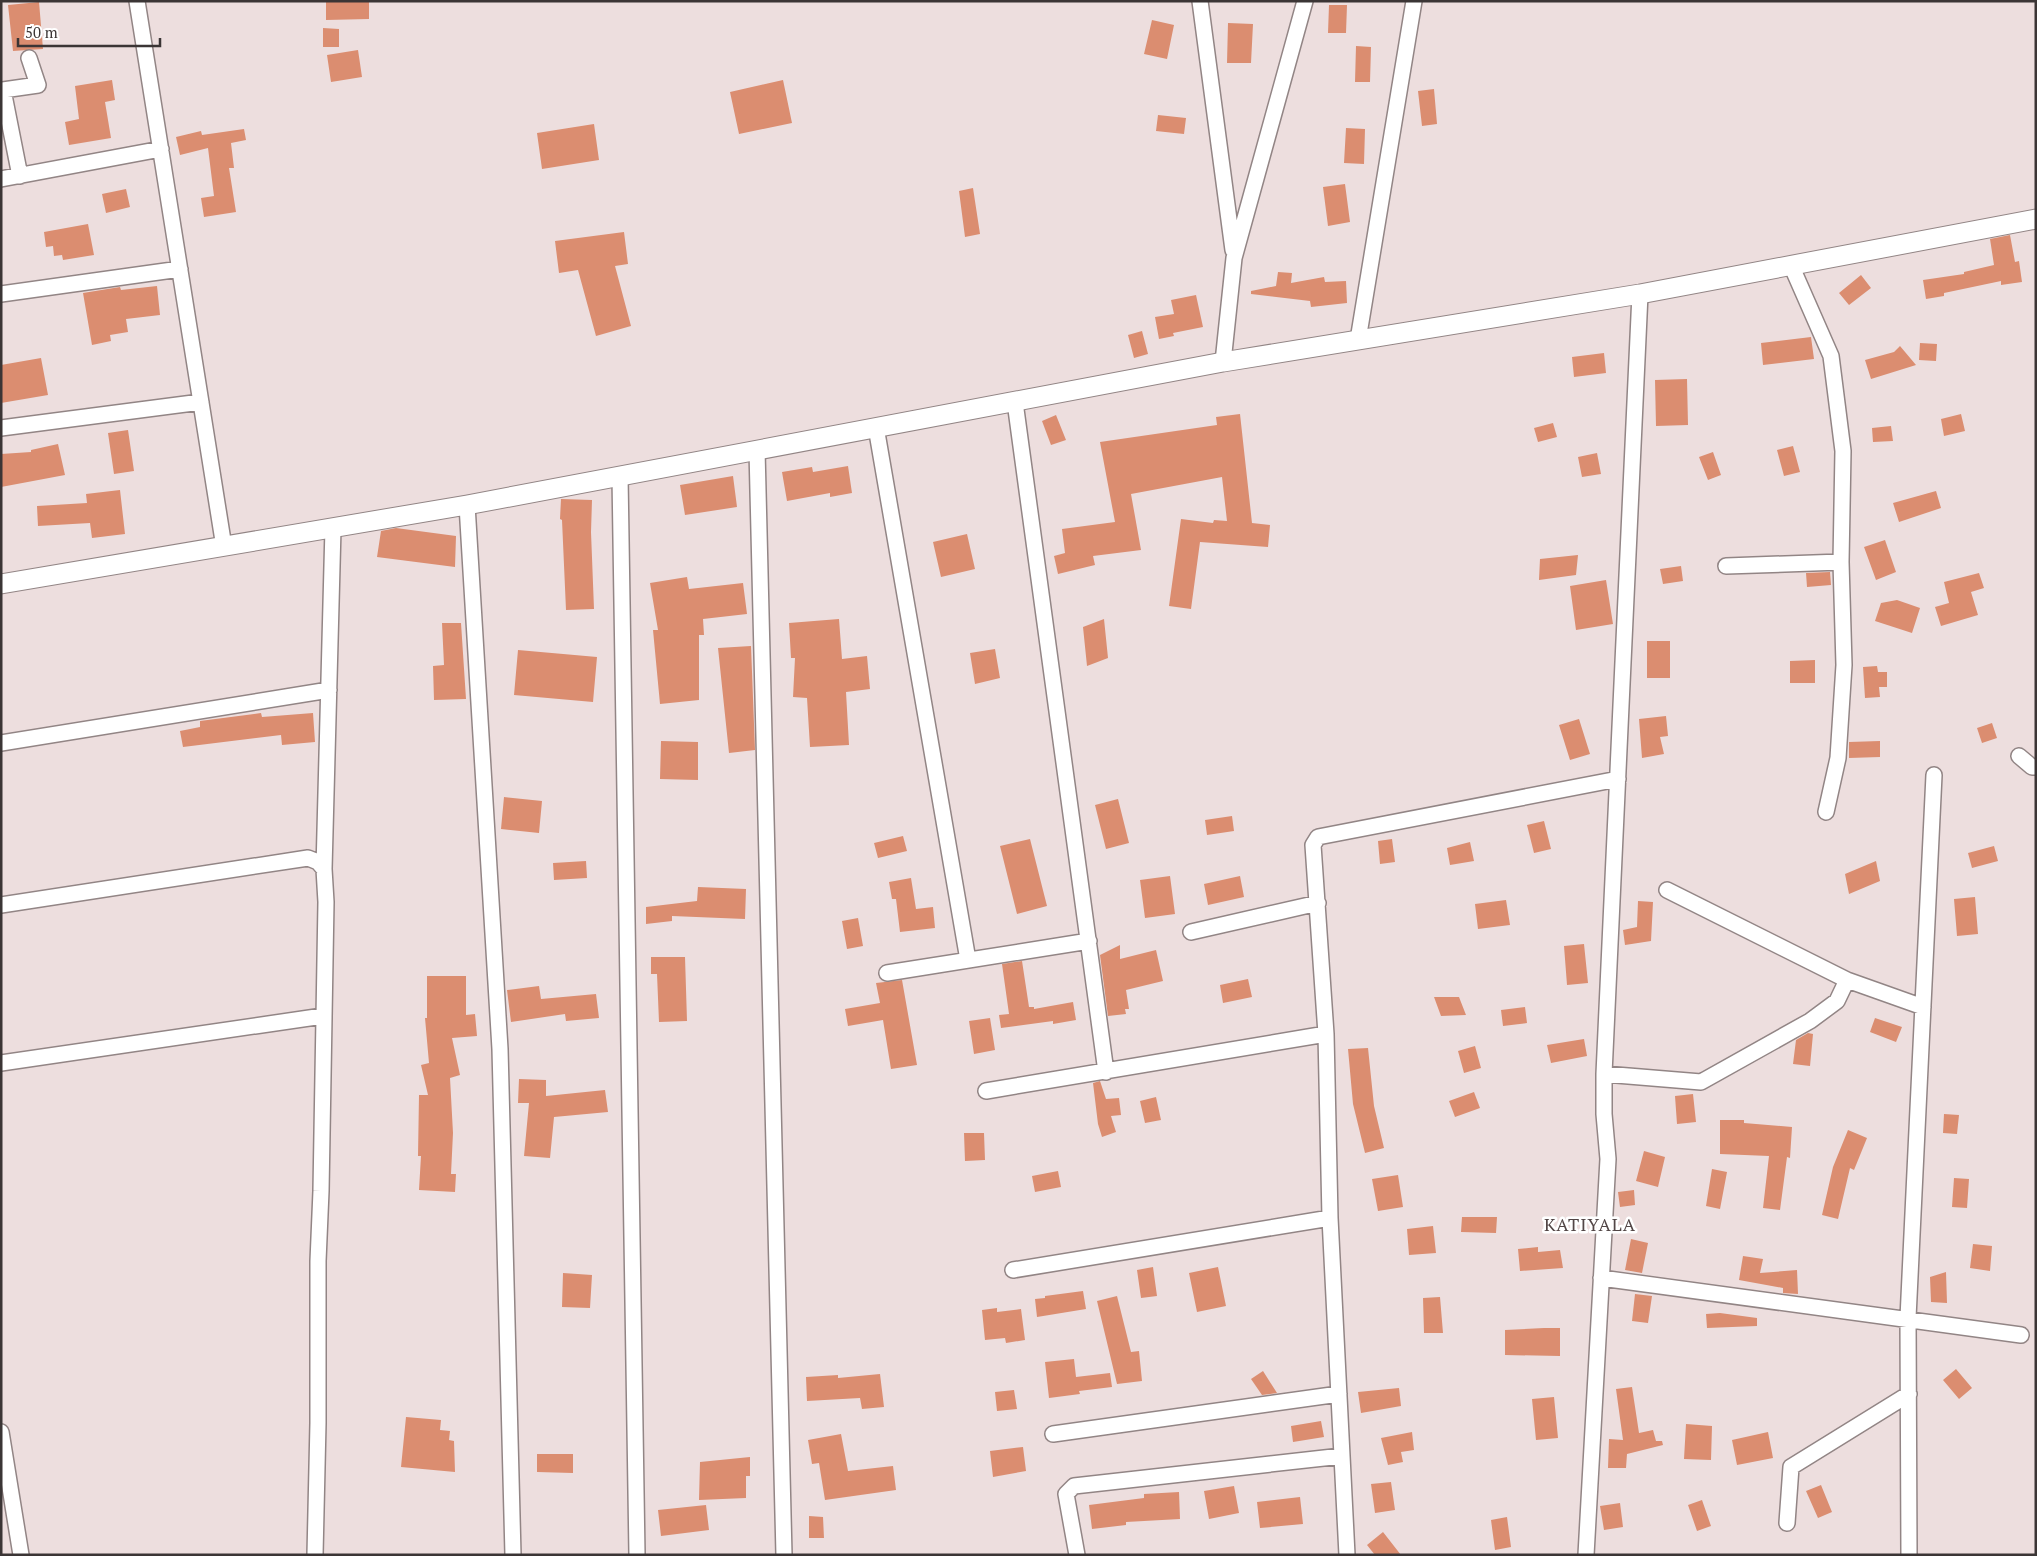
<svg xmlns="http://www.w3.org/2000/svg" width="2037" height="1556" font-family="'PT Serif',serif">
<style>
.building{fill:#db8d70}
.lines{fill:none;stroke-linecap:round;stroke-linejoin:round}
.minor-casing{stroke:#928585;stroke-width:18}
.tertiary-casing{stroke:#928585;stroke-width:21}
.minor{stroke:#fff;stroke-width:15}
.tertiary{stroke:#fff;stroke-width:19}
.labels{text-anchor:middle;stroke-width:5;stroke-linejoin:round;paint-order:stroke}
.quarter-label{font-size:18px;letter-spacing:1px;fill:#524646;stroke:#fff}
</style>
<rect width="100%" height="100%" fill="#eddede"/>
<!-- building -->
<path class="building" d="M326,1H369V19L326,20Z
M39,2L43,49L13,51L8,5Z
M1329,5H1347L1346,33H1328Z
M1152,20L1174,25L1167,59L1144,54Z
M1228,23L1253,24L1251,63H1227Z
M323,28L339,29V47H323Z
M1356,46L1371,47L1370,82H1355Z
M358,50L362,77L331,82L327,55Z
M112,80L115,100L105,102L111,138L69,145L65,122L79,119L75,86Z
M783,80L792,123L739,134L730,92Z
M1434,89L1437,124L1422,126L1418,91Z
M1158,115L1186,118L1184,134L1156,131Z
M594,124L599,160L542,169L537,133Z
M1346,128L1365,129L1364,164L1344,163Z
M244,129L246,140L231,143L234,168H229L236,212L204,217L201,198L214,196L208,148L180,155L176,137L201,131L202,135Z
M1345,184L1350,222L1328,226L1323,187Z
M973,188L980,234L965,237L959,191Z
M126,189L130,207L106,213L102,194Z
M88,224L94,255L63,260L62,255L54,256L53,246L46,247L44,232Z
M624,232L628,264L615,266L631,326L596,336L578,270L559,273L555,241Z
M2010,235L2015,262L2019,261L2022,282L2001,285V281L1944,293V296L1926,299L1923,280L1964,274V272L1994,265L1990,239Z
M1278,272L1292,273L1291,283L1324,277L1325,282L1346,281L1347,303L1311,307L1310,301L1251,294V291L1276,286Z
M1861,275L1871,288L1849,305L1839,293Z
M157,286L160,315L126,319L128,332L110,335L111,341L92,345L83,293L120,287L121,290Z
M1196,295L1203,327L1173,333L1174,336L1159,339L1155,317L1174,314L1171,300Z
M1142,331L1148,354L1134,358L1128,335Z
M1811,337L1814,359L1763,365L1761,343Z
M1920,343L1937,344L1936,361L1919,360Z
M1900,346L1916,365L1871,379L1865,360L1894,352Z
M1604,353L1606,373L1574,377L1572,357Z
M41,358L48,395L1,403V365Z
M1687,379L1688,425L1656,426L1655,380Z
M1240,414L1252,523L1270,525L1268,547L1200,542L1191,609L1169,606L1181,519L1213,523L1214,520L1227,521L1222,477L1131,494L1141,550L1093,556L1095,565L1058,574L1054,556L1065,553L1062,529L1115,522L1100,442L1217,425L1216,417Z
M1961,414L1965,431L1944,436L1941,419Z
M1056,415L1066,440L1051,445L1042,421Z
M1553,423L1557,437L1538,442L1534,428Z
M1891,426L1893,441L1873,442L1872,428Z
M128,430L134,471L114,474L108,433Z
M58,444L65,475L1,487V454L31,452V450Z
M1793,446L1800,472L1784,476L1777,450Z
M1713,452L1721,475L1708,480L1699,457Z
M1597,453L1601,474L1582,477L1578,457Z
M848,466L852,493L830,497V493L787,501L782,472L812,467L813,472Z
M733,476L737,507L685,515L680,485Z
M120,490L125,534L92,538L90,523L38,526L37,506L87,503L86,494Z
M1936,491L1941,508L1899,522L1893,503Z
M561,499L592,500L591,532L594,609L566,610L562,520L560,519Z
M396,528L456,536L455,567L377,557L381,531Z
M967,534L975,569L941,577L933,542Z
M1885,540L1896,572L1876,580L1864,547Z
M1578,555L1576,575L1539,580L1540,559Z
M1681,566L1683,581L1663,584L1660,569Z
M1830,572L1831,585L1807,587L1806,573Z
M1979,573L1984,588L1971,592L1978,615L1941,626L1935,607L1949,603L1944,582Z
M687,577L689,589L743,583L747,614L703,619L704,635H699V700L660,704L653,630H658L650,583Z
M1606,580L1613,624L1576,630L1570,586Z
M1897,600L1920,608L1912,633L1875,621L1881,603Z
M839,619L842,659L867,656L870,689L846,692L849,745L810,747L807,698L793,697L795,658H791L789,623Z
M1104,619L1108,658L1087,666L1083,627Z
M442,623H461L466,699L434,700L433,666L444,665Z
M1647,641H1670V678H1647Z
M751,646L755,750L729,753L718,648Z
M995,649L1000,678L975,684L970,653Z
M518,650L597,657L593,702L514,695Z
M1815,660V683H1790V661Z
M1877,666L1878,672H1887V687H1879L1880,697L1865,698L1863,667Z
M261,713L262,717L313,713L315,742L282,745L281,735L183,747L180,731L200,727V721Z
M1666,716L1668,736L1660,737L1664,754L1642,758L1639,719Z
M1579,719L1590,754L1570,760L1559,725Z
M1992,723L1997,738L1982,743L1977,728Z
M661,741L698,742V780L660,779Z
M1880,741V757L1849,758V742Z
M504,797L542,801L539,833L501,829Z
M1118,799L1129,843L1106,849L1095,805Z
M1232,816L1234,831L1207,835L1205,820Z
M1544,821L1551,849L1534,853L1527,825Z
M903,836L907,851L878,858L874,843Z
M1030,839L1047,906L1017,914L1000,846Z
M1392,839L1395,862L1380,864L1378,841Z
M1470,842L1474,861L1450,865L1447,848Z
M1994,846L1998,861L1972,868L1968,853Z
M586,861L587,878L554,880L553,863Z
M1876,861L1880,881L1849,894L1845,874Z
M1170,876L1175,914L1145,918L1140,880Z
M1240,876L1244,897L1208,905L1204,884Z
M911,878L916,909L933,907L935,928L900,932L896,899H892L889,882Z
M698,887L746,889L745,919L672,916V921L646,924V907L697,901Z
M1975,897L1978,934L1957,936L1954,899Z
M1506,900L1510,925L1478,929L1475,904Z
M1638,901L1653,902L1651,941L1625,945L1623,930L1637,927Z
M858,918L863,946L847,949L842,921Z
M1584,944L1588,983L1567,985L1564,946Z
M1120,945V959L1156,950L1163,981L1126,990L1129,1009H1125L1126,1014L1108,1016L1100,955Z
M651,957H685L687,1021L659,1022L657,974H651Z
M1022,961L1029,1007H1034V1009L1073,1002L1076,1020L1053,1024V1021L1001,1028L999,1015L1009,1014L1002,964Z
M427,976H466V1015L475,1014L477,1036L452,1038L460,1075L450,1078L453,1133L451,1174H456L455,1192L419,1190L421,1156H418L419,1095H428L421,1065L429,1063L425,1018H427Z
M1248,979L1252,997L1223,1003L1220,985Z
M902,980L917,1065L891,1069L883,1020L848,1026L845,1009L880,1003L876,983Z
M539,986L541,999L596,994L599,1018L566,1021L565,1014L511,1022L507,990Z
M1434,997H1459L1466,1015L1441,1016Z
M1525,1007L1527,1023L1503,1026L1501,1010Z
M990,1018L995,1050L974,1054L969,1021Z
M1875,1018L1902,1027L1896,1042L1870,1032Z
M1808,1033L1813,1034L1810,1066L1793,1064L1796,1040Z
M1584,1039L1587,1056L1551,1063L1547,1045Z
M1475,1046L1481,1068L1464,1073L1458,1051Z
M1368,1048L1374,1106L1384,1148L1365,1153L1353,1104L1348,1049Z
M519,1079L546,1080V1096L605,1090L608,1112L554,1117L550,1158L524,1156L529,1103H518Z
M1100,1081L1106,1099L1119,1098L1121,1115L1111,1116L1116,1132L1102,1137L1098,1124L1093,1083Z
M1474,1092L1480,1108L1455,1117L1449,1101Z
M1693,1094L1696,1122L1677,1124L1675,1096Z
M1156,1097L1161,1120L1145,1123L1140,1101Z
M1944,1114L1959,1115L1957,1134L1943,1133Z
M1720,1120H1744V1123L1792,1127L1790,1158L1787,1157L1780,1210L1763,1208L1769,1156L1720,1154Z
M1848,1130L1867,1138L1854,1170L1850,1168L1838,1219L1822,1215L1833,1167Z
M964,1133H984L985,1160L965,1161Z
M1644,1151L1665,1157L1658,1187L1636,1181Z
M1712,1169L1727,1172L1720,1209L1706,1206Z
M1058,1171L1061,1187L1035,1192L1032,1176Z
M1398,1175L1403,1207L1378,1211L1372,1179Z
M1954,1178L1969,1179L1967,1208L1952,1207Z
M1634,1190L1635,1205L1620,1207L1618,1192Z
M1462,1217H1497L1496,1233L1461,1232Z
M1433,1226L1436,1253L1409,1255L1407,1229Z
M1631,1239L1648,1243L1642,1273L1625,1270Z
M1973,1244L1992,1246L1990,1271L1970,1268Z
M1538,1247V1252L1560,1250L1563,1268L1520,1271L1518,1249Z
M1743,1256L1763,1259L1760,1273L1797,1270L1798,1294L1783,1293V1288L1739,1280Z
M1153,1267L1157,1296L1141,1298L1137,1270Z
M1218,1267L1226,1306L1197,1312L1189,1273Z
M1946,1272L1947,1303L1931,1302L1930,1277Z
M563,1273L592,1275L590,1308L562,1307Z
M1083,1291L1086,1309L1037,1317L1035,1299L1045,1298V1296Z
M1635,1294L1652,1296L1648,1323L1632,1321Z
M1117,1296L1131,1352L1139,1351L1142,1381L1117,1384L1097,1301Z
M1440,1297L1443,1333H1424L1423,1298Z
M997,1308V1312L1021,1309L1025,1340L1006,1343L1005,1338L985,1340L982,1310Z
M1720,1313L1757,1318V1326L1707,1328L1706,1314Z
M1544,1328H1560V1356L1505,1355V1330Z
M1074,1359L1076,1377L1110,1373L1112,1387L1079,1391L1080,1394L1049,1398L1045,1362Z
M1956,1369L1972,1388L1959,1399L1943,1380Z
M1263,1371L1277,1393L1262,1395L1251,1379Z
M880,1374L884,1407L862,1409L860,1398L807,1401L806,1377L838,1375V1378Z
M1632,1387L1639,1433L1653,1430L1656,1441H1662L1663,1445L1627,1454L1626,1468H1608L1609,1439L1623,1440L1616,1389Z
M1399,1388L1401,1406L1361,1413L1358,1392Z
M1014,1390L1017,1409L997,1411L995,1392Z
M1554,1397L1558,1438L1536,1440L1532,1399Z
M406,1417L441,1420L440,1430L450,1431L449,1440L454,1441L455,1472L401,1467Z
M1321,1421L1324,1437L1293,1442L1291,1426Z
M1686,1424L1712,1426L1711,1460L1684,1459Z
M1412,1432L1414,1450L1401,1452L1403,1462L1388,1465L1381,1438Z
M1768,1432L1773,1458L1737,1465L1732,1440Z
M841,1434L848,1471L893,1466L896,1490L825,1500L819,1463L812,1464L808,1440Z
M1023,1447L1026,1471L993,1477L990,1451Z
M537,1454H573V1473L537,1472Z
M750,1457V1476H746V1498L699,1500L700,1462Z
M1391,1482L1395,1510L1375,1513L1371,1484Z
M1821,1485L1832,1512L1818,1518L1806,1491Z
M1234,1486L1239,1513L1209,1519L1204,1491Z
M1179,1492L1180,1519L1126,1522V1525L1092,1529L1089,1505L1144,1498V1494Z
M1300,1497L1303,1524L1260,1528L1257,1502Z
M1702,1500L1711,1526L1697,1531L1688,1505Z
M1620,1503L1623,1527L1604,1530L1600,1506Z
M706,1505L709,1530L661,1536L658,1510Z
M809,1516L823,1517L824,1538H809Z
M1507,1517L1511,1547L1495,1550L1491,1520Z
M1383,1532L1401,1555H1375L1367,1545Z"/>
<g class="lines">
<defs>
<path id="minor" d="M137,1L224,547
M1200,1L1233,250
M20,176L3,90L38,85L29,58
M1,179L161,149
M1791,265L1831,356L1843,451L1841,562L1844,665L1838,758L1826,812
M1,294L180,269
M1358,340L1414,1
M1223,362L1234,258L1305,1
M1015,402L1106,1072
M876,427L968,960
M1,428L201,402
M757,450L784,1555
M620,476L637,1555
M467,505L500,1049L513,1555
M1726,566L1841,562
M1,743L329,690
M2019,756L2032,767H2036
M324,869L333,528
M1667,890L1847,980
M1,905L308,858L318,862L324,869L326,902L321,1191L318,1261V1423L315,1555
M1191,932L1318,903
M887,973L1089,941
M1,1063L323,1016
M1604,1074L1701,1082L1810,1021L1837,1001L1847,980L1923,1007
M986,1091L1326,1034
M1013,1270L1330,1218
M1601,1278L2021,1335
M1,1432L21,1555
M1053,1434L1339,1394
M1787,1523L1791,1467L1909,1394
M1077,1555L1066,1494L1074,1486L1342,1456
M1347,1555L1330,1218L1326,1034L1313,845L1318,837L1618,779
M1586,1555L1608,1159L1604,1114V1074L1640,294
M1909,1555L1908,1318L1934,775"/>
<path id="tertiary" d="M1,584L467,505L1223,362L1640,294L2036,219"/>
</defs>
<!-- minor casing -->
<use href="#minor" class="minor-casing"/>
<!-- tertiary casing -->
<use href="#tertiary" class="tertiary-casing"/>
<!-- minor -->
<use href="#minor" class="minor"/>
<!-- tertiary -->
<use href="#tertiary" class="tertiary"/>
</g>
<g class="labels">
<!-- quarter labels -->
<g class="quarter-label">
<text x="1590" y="1231">KATIYALA</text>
</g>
</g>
<!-- border -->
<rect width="2037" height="1556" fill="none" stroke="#3b3535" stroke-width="5"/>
<!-- scale -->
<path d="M18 38v8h142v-8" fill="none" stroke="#3b3535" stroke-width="2.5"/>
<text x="25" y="38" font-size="15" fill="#3b3535" stroke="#ffffff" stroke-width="4" paint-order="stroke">50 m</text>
</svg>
